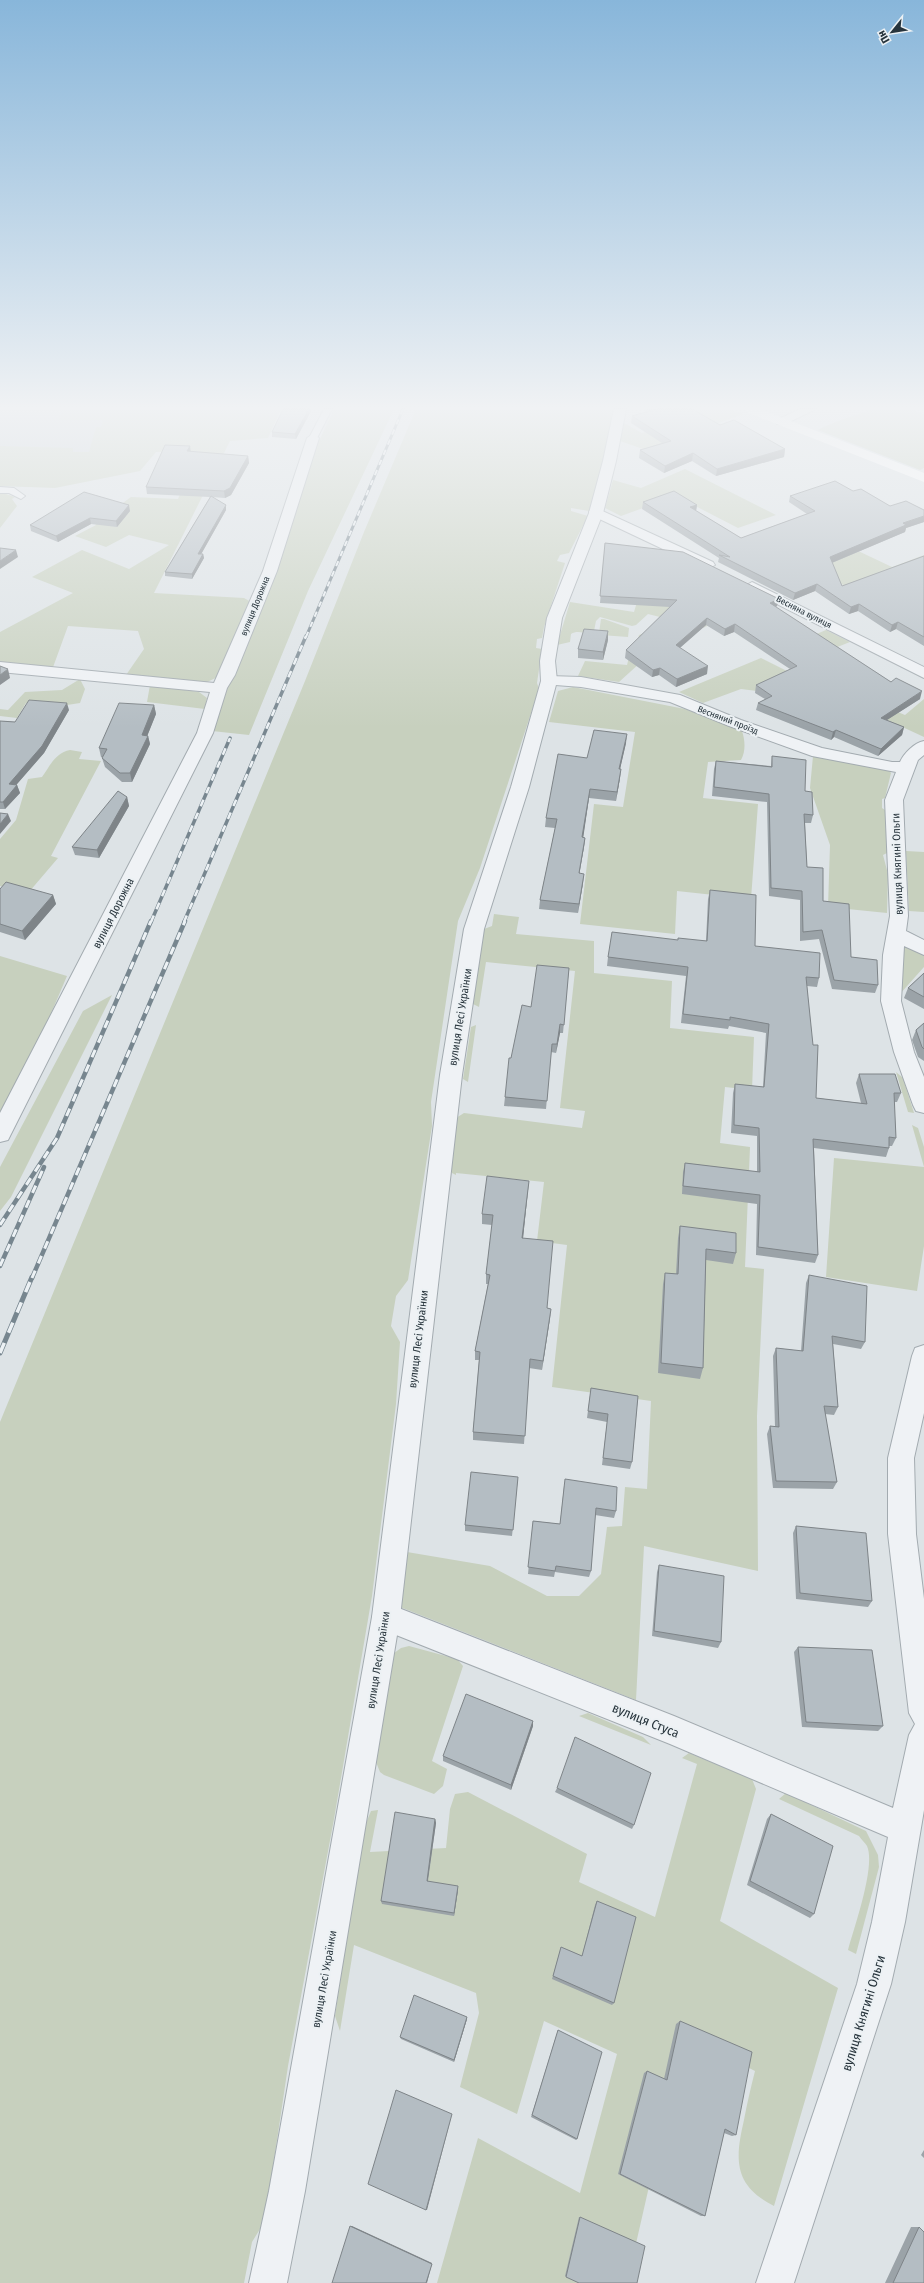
<svg xmlns="http://www.w3.org/2000/svg" width="924" height="2283" font-family="'Fira Sans Condensed',sans-serif">
<style>
.built{fill:#cbd2d8}
.green{fill:#c7d0be}
.lines{fill:none;stroke-linecap:round;stroke-linejoin:round}
.service-casing{stroke:#a3abb0;stroke-width:2}
.minor-casing{stroke:#a3abb0;stroke-width:2}
.tertiary-casing{stroke:#a3abb0;stroke-width:2}
.service{fill:#eff2f5;fill-rule:evenodd}
.minor{fill:#eff2f5;fill-rule:evenodd}
.tertiary{fill:#eff2f5;fill-rule:evenodd}
.secondary{fill:#fff;fill-rule:evenodd}
.rail-far3-casing{stroke:#77868f;stroke-width:3}
.rail-far2-casing{stroke:#77868f;stroke-width:3.5}
.rail-far1-casing{stroke:#77868f;stroke-width:4.5}
.rail-casing{stroke:#77868f;stroke-width:5}
.rail-far3{stroke:#ecf1f4;stroke-width:2;stroke-dasharray:5.5;stroke-linecap:butt}
.rail-far2{stroke:#ecf1f4;stroke-width:2.5;stroke-dasharray:7;stroke-linecap:butt}
.rail-far1{stroke:#ecf1f4;stroke-width:3;stroke-dasharray:8;stroke-linecap:butt}
.rail{stroke:#ecf1f4;stroke-width:3.5;stroke-dasharray:11;stroke-linecap:butt}
.wall{fill:#9ba3a8}
.shaded-wall{fill:#7e8488}
.building{fill:#b4bdc3;stroke:#7e8488}
.labels{text-anchor:middle;stroke-width:4;stroke-linejoin:round;paint-order:stroke}
.far-street-label{font-size:9px;fill:#27343c;stroke:#ecf1f4}
.street-label{font-size:11px;fill:#27343c;stroke:#ecf1f4}
.near-street-label{font-size:13px;fill:#27343c;stroke:#ecf1f4}
</style>
<rect width="100%" height="100%" fill="#dde3e6"/>
<!-- built -->
<path class="built" d="M0,409H136L54,487L0,486Z"/>
<!-- green -->
<path class="green" d="M62,409H281L268,438L230,441L154,593L244,598L253,603L222,675L205,683L126,675L144,649L138,631L68,626L52,670L0,664V632L73,593L32,577L82,550L129,569L169,545L129,535L106,547L75,536L96,525L95,523L131,497L178,499L199,451L156,452L140,471L55,488L0,486V446L73,448V452H89L96,427H101L103,420H59Z
M334,409H394L308,591L249,735L212,731L226,687L257,621L291,525L316,441L320,439Z
M416,409H615L599,479L589,511L571,508V511L588,516L569,553L560,555L557,561L565,563L544,627L542,638L537,639L536,648L542,649L537,683L539,689L480,868L458,921L431,1102L432,1126L408,1280L396,1296L391,1326L400,1342L396,1404L372,1596L334,1819L288,2066L265,2221L252,2242L244,2283H0V1422L305,681L364,532Z
M690,409H730L743,414L662,444L643,449L620,441L624,423L642,433L673,424Z
M873,409H910L924,414V468L920,470L818,430C835,421 854,416 873,409Z
M685,469L776,515L738,528L676,496L621,516L605,508L613,480L641,488Z
M0,492L15,497L12,499L17,506L0,528Z
M854,549L892,567L924,555V617L877,605L811,566Z
M645,575L731,614L703,628L684,623L619,682L578,676L585,661L627,665L630,653L635,650L639,635L676,621L648,614L636,625L632,626L600,617L596,621L594,631C587,636 579,629 571,634L570,642L557,645L570,602L634,612Z
M601,619H604L629,628L628,637L601,635L599,633Z
M826,630L850,642L802,661L781,649Z
M761,658L827,691H757L741,689L703,703L679,692Z
M80,679L85,689L80,703L67,705L26,703L17,718L0,716V709L8,710L25,692L62,690Z
M150,685L199,692L207,698L205,709L147,702Z
M573,687L685,709L742,731C745,740 746,751 741,760L708,762L703,798L758,804L751,899L677,891L675,934L580,924L594,804L623,807L635,732L549,722L558,691Z
M924,699V737L855,705L871,701L905,715Z
M70,750L82,752L79,759L101,761L51,856L58,858L29,892L0,886V839L16,820L28,779L42,777C50,766 55,753 70,750Z
M813,756L889,770L891,773L885,798L882,799V808L885,810L887,853L883,855L888,874L887,913L828,907L830,845L810,788Z
M906,851L924,852V912L909,911Z
M494,914L519,917L516,934L594,941V973L672,981L670,1028L754,1037L752,1090L725,1087L720,1143L750,1147L745,1267L764,1269L757,1416L758,1571L644,1546L636,1700L400,1607L407,1552L490,1566L547,1596H579L601,1574L607,1527L622,1526L625,1487L647,1489L651,1401L552,1387L567,1245L537,1241L544,1182L456,1173V1175L452,1173L449,1168L456,1118L464,1113L582,1128L585,1111L560,1108L575,971L486,962L479,1007L471,1003L484,929L492,926Z
M902,943L924,953V967L899,995Z
M0,956L67,976L32,1058L0,1116Z
M112,995L11,1197L0,1211V1167L83,1011Z
M476,1025L468,1082L463,1079L471,1027Z
M896,1072L903,1078L914,1113L908,1112Z
M912,1125L918,1128L924,1147V1246L917,1291L826,1277L834,1158L924,1167Z
M409,1646L457,1659L463,1666L432,1761L447,1769L443,1786L434,1794L384,1775L380,1772L376,1762L390,1656L401,1648Z
M588,1713L643,1737L651,1745L579,1716Z
M689,1753L752,1779L756,1789L720,1921L838,1988L774,2206C733,2185 735,2159 744,2120C747,2103 751,2087 755,2071L688,2037L666,2112L627,2283H437L478,2138L580,2193L617,2054L544,2021L517,2114L460,2087L479,2013L476,1993L354,1945L340,2031L335,2016L363,1830L371,1811L378,1810L370,1852L446,1848L450,1809L455,1794L468,1792L587,1854L579,1882L655,1917L697,1764L682,1758Z
M786,1793L866,1831L878,1855L879,1867L856,1954L848,1950C854,1928 876,1866 867,1846C865,1843 861,1839 859,1836L779,1799Z"/>
<g class="lines">
<defs>
<path id="service" d="M324,409H332L316,440H310L309,438Z
M0,487L14,488L25,496L21,499L9,493H0Z"/>
<path id="minor" d="M800,409H816L785,424H777L775,421Z
M313,434L319,438L277,571L235,675L227,688L213,733L11,1134L8,1140L0,1142V1113L197,733L210,692L0,672V662L214,683L263,571L307,438Z
M596,508L713,562L715,565L708,569L703,568L591,515L589,512L591,509Z
M752,582L924,667V678L747,589L745,586Z
M549,676L581,677L680,695L741,720L822,748L892,762H900C904,753 914,743 924,741V755L918,760L903,800L908,916L906,931L924,940V955L904,946L901,1001L914,1052L924,1077V1113L916,1111L913,1105L894,1052L881,1001L883,955L890,916L885,800L896,772L812,756L729,726L670,702L581,687L543,684L541,681L543,678Z
M924,1345V1413L914,1458L916,1534L924,1599V1810L905,1922L891,1984L794,2283H756L857,1984L872,1922L888,1837L670,1744L376,1627L372,1617L376,1607L386,1603L674,1716L893,1808L909,1735L915,1724L909,1713L888,1534V1458L912,1356L915,1348Z"/>
<path id="tertiary" d="M614,409H626L616,461L603,513L562,618L555,661L557,681L529,787L484,929L462,1075L400,1617L305,2191L287,2283H249L269,2191L372,1617L440,1075L464,929L511,787L541,681L540,661L547,618L589,513L603,461Z"/>
</defs>
<!-- service casing -->
<use href="#service" class="service-casing"/>
<!-- minor casing -->
<use href="#minor" class="minor-casing"/>
<!-- tertiary casing -->
<use href="#tertiary" class="tertiary-casing"/>
<!-- service -->
<use href="#service" class="service"/>
<!-- minor -->
<use href="#minor" class="minor"/>
<!-- tertiary -->
<use href="#tertiary" class="tertiary"/>
<!-- secondary -->
<path class="secondary" d="M744,409H760L924,473V482L746,412Z"/>
<defs>
<path id="rail-far3" d="M306,637L403,409"/>
<path id="rail-far2" d="M151,922L230,738
M184,922L306,636"/>
<path id="rail-far1" d="M0,1225L57,1138L151,921
M0,1266L44,1167
M32,1278L185,921"/>
<path id="rail" d="M0,1353L32,1277"/>
</defs>
<!-- rail-far3 casing -->
<use href="#rail-far3" class="rail-far3-casing"/>
<!-- rail-far2 casing -->
<use href="#rail-far2" class="rail-far2-casing"/>
<!-- rail-far1 casing -->
<use href="#rail-far1" class="rail-far1-casing"/>
<!-- rail casing -->
<use href="#rail" class="rail-casing"/>
<!-- rail-far3 -->
<use href="#rail-far3" class="rail-far3"/>
<!-- rail-far2 -->
<use href="#rail-far2" class="rail-far2"/>
<!-- rail-far1 -->
<use href="#rail-far1" class="rail-far1"/>
<!-- rail -->
<use href="#rail" class="rail"/>
</g>
<!-- wall -->
<path class="wall" d="M644,409H692L720,425L785,449L784,457L716,476L692,461L664,473L639,458L640,450L662,443L631,423L632,416L648,411Z
M311,411L296,439L272,437V432Z
M191,452L248,456L249,463L231,495L225,498L212,497L226,510L201,554H203L204,558L192,579L165,576V572L210,497L147,494L146,487Z
M853,491L890,506L924,510V522L906,528L905,532L832,563L842,586L924,556V646L896,629L890,632L858,611L849,614L815,591L793,600L718,562L719,558L642,509L643,502L697,505L696,511L741,538L807,514L789,502L790,496Z
M130,511L117,527L91,524L58,542L31,531L30,525Z
M605,543L777,606L776,607L891,682L920,699L887,720L904,727L902,735L878,756L834,737L831,740L756,710L758,703L765,699L755,693L756,685L790,669L734,632L724,636L706,625L680,648L707,674L676,687L659,675L652,677L625,658L626,650L670,607L600,603Z
M608,640L603,660L578,658V649Z
M154,705L156,714L147,736H148L150,744L132,782H122L105,767L102,758L103,757H101L99,748Z
M69,710L44,753L16,785H17L20,793L5,809H0V721L15,722Z
M626,743L620,769V778L616,801L589,798L583,837L585,838L584,847L579,873L583,883L578,913L539,909L540,900L555,828L545,827L546,818L587,758Z
M772,756L805,791L813,815L811,823H805L807,867L823,901L851,957L878,985L875,993L832,989L819,939L800,941V900L769,896L767,802L712,796L714,769L716,761L771,766Z
M127,797L129,806L99,858L75,855L72,847Z
M0,889L53,895L56,904L25,940L0,932Z
M710,890L755,946L819,978L817,987L807,986L816,1098L861,1103L856,1083L859,1074L901,1093L897,1102H894L896,1138L892,1146H889V1148L886,1157L814,1148L818,1255L815,1263L756,1255L757,1204L682,1194L683,1172L685,1163L757,1172V1136L731,1133L733,1093L735,1084L763,1087L766,1033L729,1026L728,1029L681,1023L686,976L607,966L608,957L678,940L706,941L708,899Z
M569,968L563,1033H560L556,1053L551,1052L546,1109L504,1106L505,1097L511,1058L531,1007Z
M924,973V1009L904,998L908,988Z
M924,1023V1061L918,1057L912,1040L916,1030Z
M529,1181L523,1238L550,1318L542,1370L529,1368L524,1444L473,1440V1432L479,1360H475V1351L488,1284H486V1274L492,1225L482,1224V1214Z
M680,1226L736,1253L733,1264L706,1260L703,1368L700,1379L658,1373L663,1284L665,1273L676,1274L678,1238Z
M809,1275L865,1342L861,1349L833,1344L838,1407L834,1415L825,1414L837,1482L833,1489L773,1488L767,1434L770,1426L775,1427L773,1356L776,1348L801,1351L806,1283Z
M591,1388L638,1396L632,1462L630,1469L602,1465L607,1422L587,1418Z
M518,1477L512,1536L465,1531V1525Z
M564,1486L616,1511L614,1518L595,1515L591,1571L589,1577L555,1572L554,1577L528,1574L533,1521L560,1524Z
M796,1526L872,1601L868,1607L796,1599L793,1533Z
M659,1565L721,1642L718,1648L652,1636L657,1572Z
M798,1647L883,1726L878,1731L802,1727L794,1652Z
M533,1721V1726L511,1790L443,1761V1756Z
M557,1788L634,1825L632,1829L555,1792Z
M771,1814L814,1914L810,1918L747,1885L767,1819Z
M435,1819L436,1823L428,1881L458,1890L454,1916L382,1904L381,1901Z
M597,1901L614,2003L612,2005L552,1979L561,1947L582,1956L595,1905Z
M467,2017V2019L454,2062L401,2039L400,2037Z
M680,2021L736,2135L732,2136L724,2133L705,2216H701L618,2174L644,2073L647,2071L664,2079L676,2024Z
M558,2030L577,2139L576,2140L531,2117Z
M924,2150V2158L921,2155Z
M579,2217H580L579,2283L565,2276Z
M911,2227H919L924,2283H885Z"/>
<!-- shaded-wall -->
<path class="shaded-wall" d="M308,409H311V411L296,439L295,434Z
M190,446L191,453L187,451Z
M785,449L784,457L716,476L717,469Z
M693,453L692,461L664,473L665,466Z
M248,456L249,463L231,495L225,498L224,491Z
M129,505L130,511L117,527L116,521Z
M226,505V510L199,558L198,554Z
M697,505L696,511L690,507Z
M924,516V522L906,528L905,532L829,564L830,557L903,523Z
M90,518L91,524L58,542L56,536Z
M16,550L18,557L0,569V561Z
M203,554L204,558L192,579V574Z
M817,584L815,591L793,600L795,593Z
M779,599L777,606L769,610L770,603Z
M859,604L858,611L849,614L851,607Z
M707,618L706,625L675,652L676,645Z
M898,622L896,629L890,632L892,625Z
M735,624L734,632L724,636L725,629Z
M608,631V640L603,660V652Z
M708,666L707,674L676,687L677,679Z
M660,668L659,675L652,677L653,670Z
M8,669L10,678L0,685V675Z
M922,691L920,699L879,725L881,718Z
M67,703L69,710L44,753L11,791L9,784Z
M154,705L156,714L144,744L142,735Z
M904,727L902,735L878,756L881,749Z
M836,730L834,737L831,740L833,732Z
M627,734L626,743L618,778L619,769Z
M148,736L150,744L132,782L130,773Z
M621,769L620,778L616,801L617,792Z
M17,785L20,793L5,809L3,802Z
M590,789L589,798L582,846V837Z
M127,797L129,806L99,858L97,850Z
M8,814L11,821L0,834V824Z
M585,838L584,847L578,882L579,873Z
M584,874L583,883L578,913L579,904Z
M53,895L56,904L25,940L22,931Z
M560,1024V1033L556,1053L557,1044Z
M529,1181L528,1190L522,1248V1238Z
M551,1309L550,1318L542,1370L543,1361Z
M533,1721V1726L511,1790V1785Z
M435,1819L436,1823L427,1885V1881Z
M458,1886V1890L454,1916V1913Z
M467,2017V2019L454,2062V2060Z
M452,2114L427,2210H426Z
M350,2226H352L432,2263L427,2283Z"/>
<!-- building -->
<path class="building" d="M283,409H309L295,434L272,432Z
M657,409H692L720,425L734,420L785,449L717,469L693,453L665,466L640,450L671,441L632,416Z
M165,445L190,446L187,451L248,456L230,488L224,491L146,487Z
M835,481L853,491L861,489L890,506L906,501L924,510V516L903,523L906,525L830,557L842,586L924,556V637L898,622L892,625L859,604L851,607L817,584L795,593L719,555L730,557L643,502L674,491L697,505L690,507L741,538L815,511L790,496Z
M84,492L129,505L116,521L90,518L56,536L30,525Z
M211,496L226,505L198,554H203L192,574L165,572Z
M605,543L683,552L779,599L770,603L891,682L896,678L922,691L881,718L904,727L881,749L836,730L833,732L758,703L772,696L756,685L797,666L735,624L725,629L707,618L676,645L708,666L677,679L660,668L653,670L626,650L677,600L600,596Z
M0,548L16,550L0,561Z
M584,629L608,631L603,652L578,649Z
M0,666L8,669L0,675Z
M29,700L67,703L42,746L9,784L17,785L3,802H0V721L15,722Z
M119,703L154,705L142,735L148,736L130,773H120L102,758L107,749L99,748Z
M594,730L627,734L619,769H621L617,792L590,789L582,837L585,838L579,873L584,874L579,904L540,900L557,819L546,818L558,754L587,758Z
M772,756L806,760L805,791L812,792L813,815L804,814L807,867L823,868V901L849,904L851,957L877,960L878,985L834,980L822,930L803,932L802,891L771,888L769,794L714,787L716,761L772,767Z
M118,791L127,797L97,850L72,847Z
M0,813L8,814L0,824Z
M6,882L53,895L22,931L0,924V889Z
M710,890L756,895L755,946L820,953L819,978L806,977L813,1045H818L816,1098L867,1104L859,1074H895L901,1093H894L896,1138L889,1137V1148L813,1139L818,1255L758,1247L760,1195L683,1186L685,1163L760,1172L759,1128L734,1125L735,1084L764,1087L769,1024L730,1017V1020L683,1014L688,967L608,957L612,932L678,940V938L707,941Z
M537,965L569,968L564,1025L560,1024L557,1044H552L547,1101L505,1097L509,1058H511L522,1005L531,1007Z
M924,973V997L908,988Z
M924,1023V1049L922,1047L916,1030Z
M487,1176L529,1181L522,1238L553,1241L547,1308L551,1309L543,1361L530,1359L525,1436L473,1432L480,1352L475,1351L490,1275L486,1274L493,1215L482,1214Z
M680,1226L736,1233V1253L706,1249L703,1368L661,1363L665,1273L678,1274Z
M809,1275L867,1286L865,1342L832,1336L838,1407L824,1406L837,1482L776,1481L770,1426L779,1427L776,1348L803,1351Z
M591,1388L638,1396L632,1462L603,1458L608,1414L588,1411Z
M471,1472L518,1477L513,1530L465,1525Z
M565,1479L617,1487L616,1511L596,1508L591,1571L556,1566L555,1571L528,1567L533,1521L560,1524Z
M796,1526L866,1533L872,1601L800,1593Z
M659,1565L724,1576L721,1642L654,1631Z
M798,1647L872,1650L883,1726L806,1722Z
M466,1694L533,1721L511,1785L443,1756Z
M575,1737L651,1773L634,1825L557,1788Z
M395,1812L435,1819L427,1881L458,1886L454,1913L381,1901Z
M771,1814L833,1846L814,1914L750,1881Z
M597,1901L636,1917L614,2003L553,1976L561,1947L582,1956Z
M414,1995L467,2017L454,2060L400,2037Z
M680,2021L752,2052L736,2135L725,2129L705,2216L620,2174L647,2071L667,2080Z
M558,2030L602,2052L577,2139L532,2115Z
M396,2090L452,2114L426,2210L368,2184Z
M580,2217L645,2246L637,2283H579L566,2277Z
M350,2226L432,2264L426,2283H332Z
M919,2227L924,2232V2283H893Z"/>
<!-- sky -->
<linearGradient id="sky" x2="0" y2="1"><stop stop-color="#88b6da"/><stop offset="0.56" stop-color="#f0f2f4"/><stop offset="1" stop-color="#f0f2f4" stop-opacity="0"/></linearGradient>
<rect width="924" height="728" fill="url(#sky)"/>
<g class="labels">
<!-- far-street labels -->
<g class="far-street-label">
<text transform="translate(255 606) rotate(-68)" y="3">вулиця Дорожна</text>
<text transform="translate(804 612) rotate(27)" y="3">Весняна вулиця</text>
<text transform="translate(728 720) rotate(21)" y="3">Весняний проїзд</text>
</g>
<!-- street labels -->
<g class="street-label">
<text transform="translate(897 864) rotate(-92)" y="4">вулиця Княгині Ольги</text>
<text transform="translate(113 913) rotate(-63)" y="4">вулиця Дорожна</text>
<text transform="translate(460 1017) rotate(-81)" y="4">вулиця Лесі Українки</text>
<text transform="translate(418 1339) rotate(-83)" y="4">вулиця Лесі Українки</text>
<text transform="translate(378 1660) rotate(-81)" y="4">вулиця Лесі Українки</text>
<text transform="translate(324 1979) rotate(-80)" y="4">вулиця Лесі Українки</text>
</g>
<!-- near-street labels -->
<g class="near-street-label">
<text transform="translate(646 1720) rotate(22)" y="5">вулиця Стуса</text>
<text transform="translate(863 2013) rotate(-73)" y="5">вулиця Княгині Ольги</text>
</g>
</g>
<!-- north arrow -->
<g transform="translate(892 32) rotate(240)" stroke="#ecf1f4" stroke-width="3" paint-order="stroke">
<path d="M0-3L7 15L0 10L-7 15Z" fill="#27343c"/>
<text y="-6" font-size="11" font-weight="bold" text-anchor="middle" fill="#27343c">Пн</text>
</g>
</svg>
